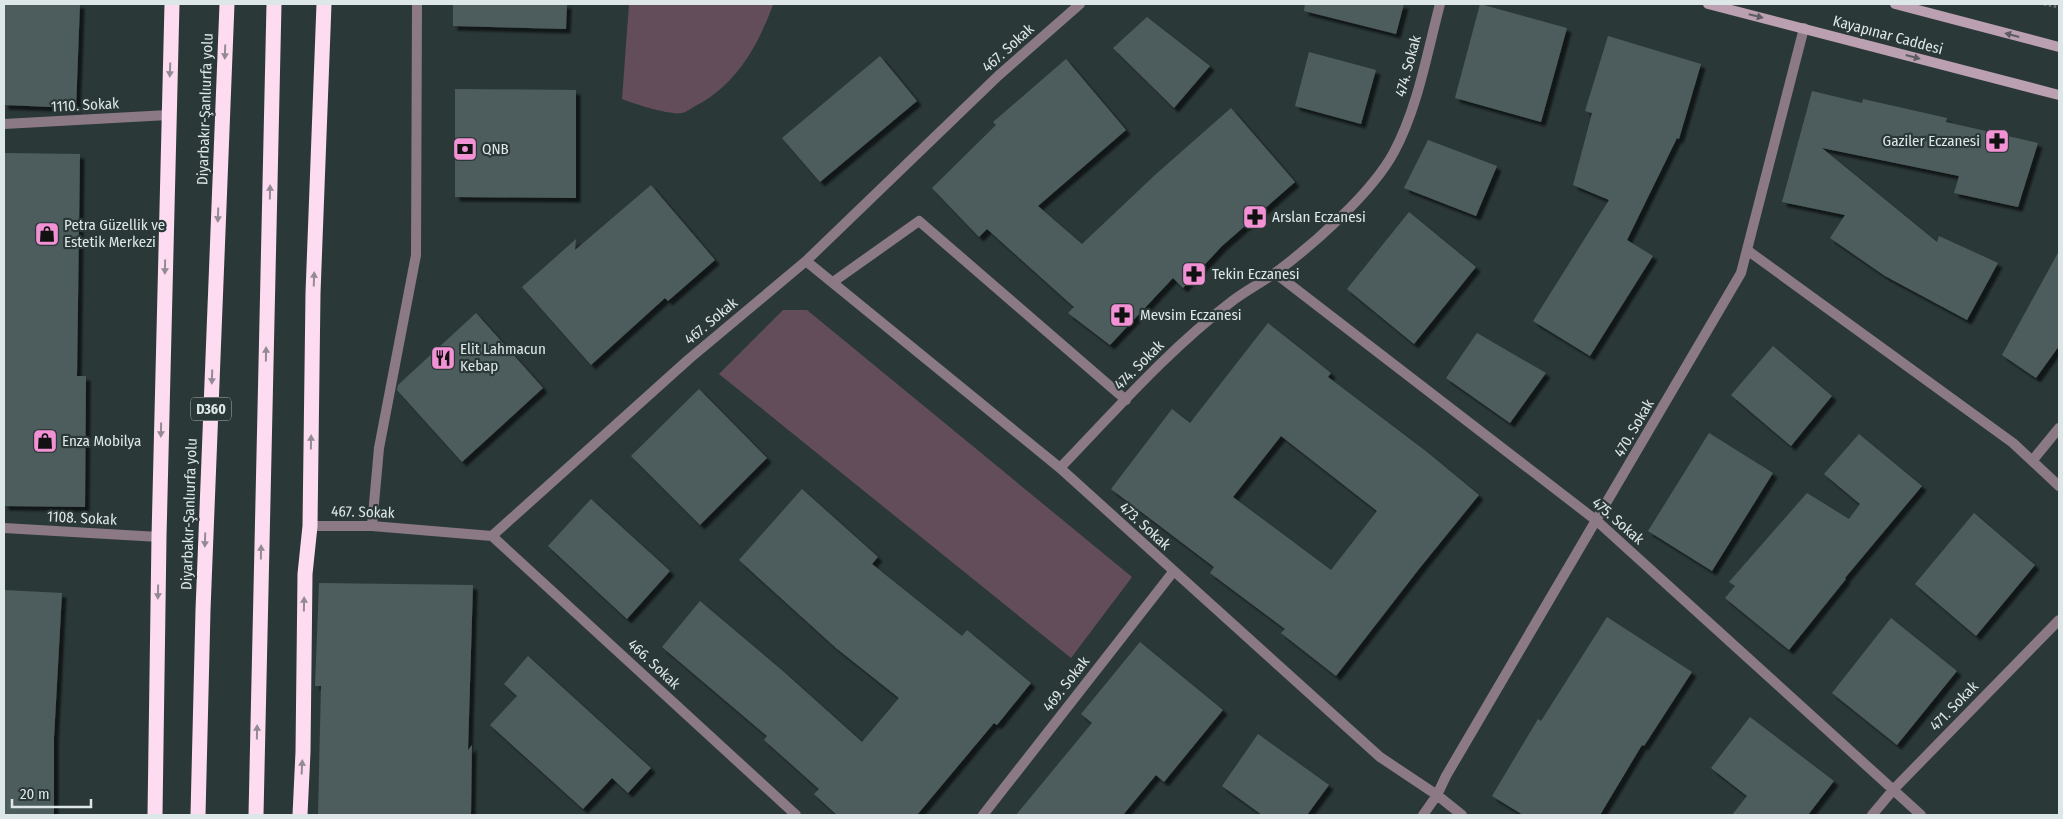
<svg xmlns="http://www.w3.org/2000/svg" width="2063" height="819" font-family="'Fira Sans Condensed',sans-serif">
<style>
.green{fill:#634d5b}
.building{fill:#4e5d5d;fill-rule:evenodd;filter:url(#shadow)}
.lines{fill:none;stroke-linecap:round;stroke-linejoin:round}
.path{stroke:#677373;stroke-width:3;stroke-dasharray:2.5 2.5;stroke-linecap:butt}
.lane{stroke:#8b7a85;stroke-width:10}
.street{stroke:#8b7a85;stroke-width:10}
.secondary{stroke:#bba0b2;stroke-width:10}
.highway{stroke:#fddbf1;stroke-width:15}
.oneway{fill:#5d5c63}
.oneway2{fill:#948a94}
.labels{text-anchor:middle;stroke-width:4.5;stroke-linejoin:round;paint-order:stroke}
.shield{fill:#2b3838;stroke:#a8b2b2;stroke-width:1}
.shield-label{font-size:14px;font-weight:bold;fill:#dee7e7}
.street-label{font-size:15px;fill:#dee7e7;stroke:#2b3838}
.poi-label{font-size:15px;fill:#dee7e7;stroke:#2b3838;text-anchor:start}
</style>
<defs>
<filter id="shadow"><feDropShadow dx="4.5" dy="4.5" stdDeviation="1" flood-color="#0009"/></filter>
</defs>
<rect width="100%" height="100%" fill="#2b3838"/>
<!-- green -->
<path class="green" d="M629,4H768L773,5C758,45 737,83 699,104C694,106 687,112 682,113C668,115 635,104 622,99Z
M783,310H807L1132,577L1071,658L719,374Z"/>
<!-- building -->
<path class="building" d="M4,4H80L76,108L4,105Z
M453,4H567L566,29L453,26Z
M1305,4H1404L1396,34L1304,11Z
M1480,4L1567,28L1541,122L1455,98Z
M1147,17L1210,66L1174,108L1113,48Z
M1608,36L1701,64L1679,139L1677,138L1627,240L1653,256L1590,356L1533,321L1609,200L1573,185L1592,113L1585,111Z
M1309,52L1376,70L1361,124L1295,106Z
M880,56L917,101L820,182L782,138Z
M1066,59L1126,130L1038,206L1082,244L1155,175L1231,108L1295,182L1222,246L1183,288L1173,278L1110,345L1068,313L1074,307L987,229L979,237L932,188L996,125L993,122Z
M455,89L576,90V198L455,197Z
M1812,91L1862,103L1863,99L1947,118L1946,122L2038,143L2018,207L1954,193L1959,176L1822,148L1937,242L1939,236L1998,263L1967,320L1885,276L1830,238L1845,215L1782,202Z
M1428,140L1497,166L1476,216L1404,188Z
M4,153L80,154L77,376H86L85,507L4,506Z
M651,185L715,260L668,301L665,298L591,365L522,287L576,239L575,250Z
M1409,212L1476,267L1414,344L1347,289Z
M2059,251V346L2036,378L2002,355Z
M476,313L543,388L462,462L397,390L398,385Z
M1268,323L1331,373L1328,377L1427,452L1479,495L1419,569L1336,676L1281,633L1285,629L1210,573L1214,567L1111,489L1172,409L1190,423ZM1281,436L1377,511L1331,570L1233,497Z
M1477,333L1546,373L1510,423L1446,378Z
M1773,346L1832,396L1791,446L1731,395Z
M699,389L767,458L700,525L631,456Z
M1709,433L1773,473L1712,571L1648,531Z
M1859,434L1922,486L1845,578L1846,579L1789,650L1725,598L1735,586L1729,582L1807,493L1849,519L1860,504L1824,474Z
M802,489L878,557L872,564L962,636L967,630L1031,683L997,725L994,723L917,815H837L814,794L819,789L764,740L767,736L662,647L700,601L784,672L862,742L899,698L836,648L739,560Z
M591,499L670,571L627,619L548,546Z
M1974,513L2035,565L1976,636L1915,584Z
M319,583L473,585L468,750L472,745L471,815H318L321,686H315Z
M4,590L62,593L54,738V815H4Z
M1607,617L1692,672L1644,746L1642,745L1600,815H1523L1492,796L1538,719L1541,721Z
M1891,618L1957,671L1897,745L1832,693Z
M1140,642L1223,710L1164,782L1156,775L1123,815H1016L1092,723L1081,714Z
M528,656L651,768L628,793L612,778L583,809L490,725L517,696L504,684Z
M1750,717L1834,781L1808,815H1732L1747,796L1711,768Z
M1258,734L1329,785L1307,815H1262L1222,786Z"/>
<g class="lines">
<!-- path -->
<path class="path" d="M2044,4L2059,7"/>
<!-- lane -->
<path class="lane" d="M833,282L919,221L1126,400
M372,526L379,448L416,255L417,4"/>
<!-- street -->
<path class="street" d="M4,124L168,115
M1747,250L2013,443L2059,486
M806,261L1060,468L1380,757L1437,795L1462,815
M1275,273L1597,521L1921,815
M2032,461L2059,428
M1060,468C1115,411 1168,350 1231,302C1245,291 1261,283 1275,273C1313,245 1372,193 1394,152C1418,107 1427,53 1440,4
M310,526H372L492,536L689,359L806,261L998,76L1080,4
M4,528L159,537
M492,536L796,815
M983,815L1173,572
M1423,815L1437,795L1446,776L1741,273L1804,28
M1872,815L1893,790L2059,620"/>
<!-- secondary -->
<path class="secondary" d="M1708,4L2059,95
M1895,4L2059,47"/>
<!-- highway -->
<path class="highway" d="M155,815L159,537L172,4
M198,815L203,610L227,4
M256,815L274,4
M300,815L303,752L305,574L310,526L313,293L324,4"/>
</g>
<!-- one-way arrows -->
<defs><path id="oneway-solid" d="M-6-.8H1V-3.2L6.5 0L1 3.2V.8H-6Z" transform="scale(1.25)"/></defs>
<g class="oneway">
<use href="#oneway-solid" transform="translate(1756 16) rotate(14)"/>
<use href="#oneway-solid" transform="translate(2012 35) rotate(-165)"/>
<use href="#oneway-solid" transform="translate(1913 57) rotate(15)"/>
</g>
<g class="oneway2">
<use href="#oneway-solid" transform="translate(225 52) rotate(92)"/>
<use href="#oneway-solid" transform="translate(170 70) rotate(92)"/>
<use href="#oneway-solid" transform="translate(270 192) rotate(-89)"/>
<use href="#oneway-solid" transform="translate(218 215) rotate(92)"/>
<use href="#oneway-solid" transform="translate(165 267) rotate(91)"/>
<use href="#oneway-solid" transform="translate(314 279) rotate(-88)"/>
<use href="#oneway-solid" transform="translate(266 354) rotate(-89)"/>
<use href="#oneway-solid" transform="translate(212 377) rotate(92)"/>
<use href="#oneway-solid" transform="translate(161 430) rotate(91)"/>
<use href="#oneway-solid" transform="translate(311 442) rotate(-89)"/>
<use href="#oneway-solid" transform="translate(205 540) rotate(92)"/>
<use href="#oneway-solid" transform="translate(261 552) rotate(-89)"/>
<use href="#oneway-solid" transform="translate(158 592) rotate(91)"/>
<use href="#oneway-solid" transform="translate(304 604) rotate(-89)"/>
<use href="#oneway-solid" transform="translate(257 732) rotate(-89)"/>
<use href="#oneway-solid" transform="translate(302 767) rotate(-87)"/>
</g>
<!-- icons -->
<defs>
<symbol id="pharmacy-square" viewBox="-11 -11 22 22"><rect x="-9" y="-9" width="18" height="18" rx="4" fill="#f391d5" stroke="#2b3838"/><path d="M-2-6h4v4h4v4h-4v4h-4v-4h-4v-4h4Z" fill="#111"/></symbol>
<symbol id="bank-square" viewBox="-11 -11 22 22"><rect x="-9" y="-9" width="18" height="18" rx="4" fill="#f391d5" stroke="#2b3838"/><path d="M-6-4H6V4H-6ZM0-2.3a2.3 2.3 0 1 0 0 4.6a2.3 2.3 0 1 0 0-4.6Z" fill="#111"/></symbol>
<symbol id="shop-square" viewBox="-11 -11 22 22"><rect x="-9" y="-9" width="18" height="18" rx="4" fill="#f391d5" stroke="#2b3838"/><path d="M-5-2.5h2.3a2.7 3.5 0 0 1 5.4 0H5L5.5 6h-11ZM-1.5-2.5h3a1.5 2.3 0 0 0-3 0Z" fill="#111"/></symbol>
<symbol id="restaurant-square" viewBox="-11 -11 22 22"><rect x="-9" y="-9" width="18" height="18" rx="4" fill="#f391d5" stroke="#2b3838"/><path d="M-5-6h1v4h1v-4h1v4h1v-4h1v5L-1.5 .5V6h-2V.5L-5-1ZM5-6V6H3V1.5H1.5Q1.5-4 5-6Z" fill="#111"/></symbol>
</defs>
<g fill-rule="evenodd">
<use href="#pharmacy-square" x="1983" y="127" width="28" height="28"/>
<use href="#bank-square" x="451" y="135" width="28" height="28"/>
<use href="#pharmacy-square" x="1241" y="203" width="28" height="28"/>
<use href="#shop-square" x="33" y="220" width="28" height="28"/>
<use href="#pharmacy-square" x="1180" y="260" width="28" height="28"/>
<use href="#pharmacy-square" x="1108" y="301" width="28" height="28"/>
<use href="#restaurant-square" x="429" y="344" width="28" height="28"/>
<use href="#shop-square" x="31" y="427" width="28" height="28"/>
</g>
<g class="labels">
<!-- shield labels -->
<rect class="shield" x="191" y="397.5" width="40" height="23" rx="4"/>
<g class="shield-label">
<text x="211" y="414">D360</text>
</g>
<!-- street labels -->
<g class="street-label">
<text transform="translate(1888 35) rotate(15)" y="5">Kayapınar Caddesi</text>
<text transform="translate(1008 48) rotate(-42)" y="5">467. Sokak</text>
<text transform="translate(1408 66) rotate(-75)" y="5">474. Sokak</text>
<text transform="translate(85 105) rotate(-3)" y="5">1110. Sokak</text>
<text transform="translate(205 109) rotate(-88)" y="5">Diyarbakır-Şanlıurfa yolu</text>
<text transform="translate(711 321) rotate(-40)" y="5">467. Sokak</text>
<text transform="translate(1139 365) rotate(-45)" y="5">474. Sokak</text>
<text transform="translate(1634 428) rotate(-60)" y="5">470. Sokak</text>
<text transform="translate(363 512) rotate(2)" y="5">467. Sokak</text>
<text transform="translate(189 514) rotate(-88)" y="5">Diyarbakır-Şanlıurfa yolu</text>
<text transform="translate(82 518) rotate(3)" y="5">1108. Sokak</text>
<text transform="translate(1618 521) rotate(41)" y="5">475. Sokak</text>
<text transform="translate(1145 526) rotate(42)" y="5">473. Sokak</text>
<text transform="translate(654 664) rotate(43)" y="5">466. Sokak</text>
<text transform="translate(1066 684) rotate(-52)" y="5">469. Sokak</text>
<text transform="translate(1954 706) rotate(-46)" y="5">471. Sokak</text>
</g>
<!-- poi labels -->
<g class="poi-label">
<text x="1980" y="146" text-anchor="end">Gaziler Eczanesi</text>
<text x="482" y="154">QNB</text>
<text x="1272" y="222">Arslan Eczanesi</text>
<text x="64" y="230">Petra Güzellik ve<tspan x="64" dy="17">Estetik Merkezi</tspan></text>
<text x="1212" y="279">Tekin Eczanesi</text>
<text x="1140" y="320">Mevsim Eczanesi</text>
<text x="460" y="354">Elit Lahmacun<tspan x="460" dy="17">Kebap</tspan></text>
<text x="62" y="446">Enza Mobilya</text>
</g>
</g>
<!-- border -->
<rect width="2063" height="819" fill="none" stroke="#dee7e7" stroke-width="10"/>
<!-- scale -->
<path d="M12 799v8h79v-8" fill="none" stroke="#dee7e7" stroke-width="2.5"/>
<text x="20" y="799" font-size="15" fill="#dee7e7" stroke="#2b3838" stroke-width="4" paint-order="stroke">20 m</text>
</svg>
